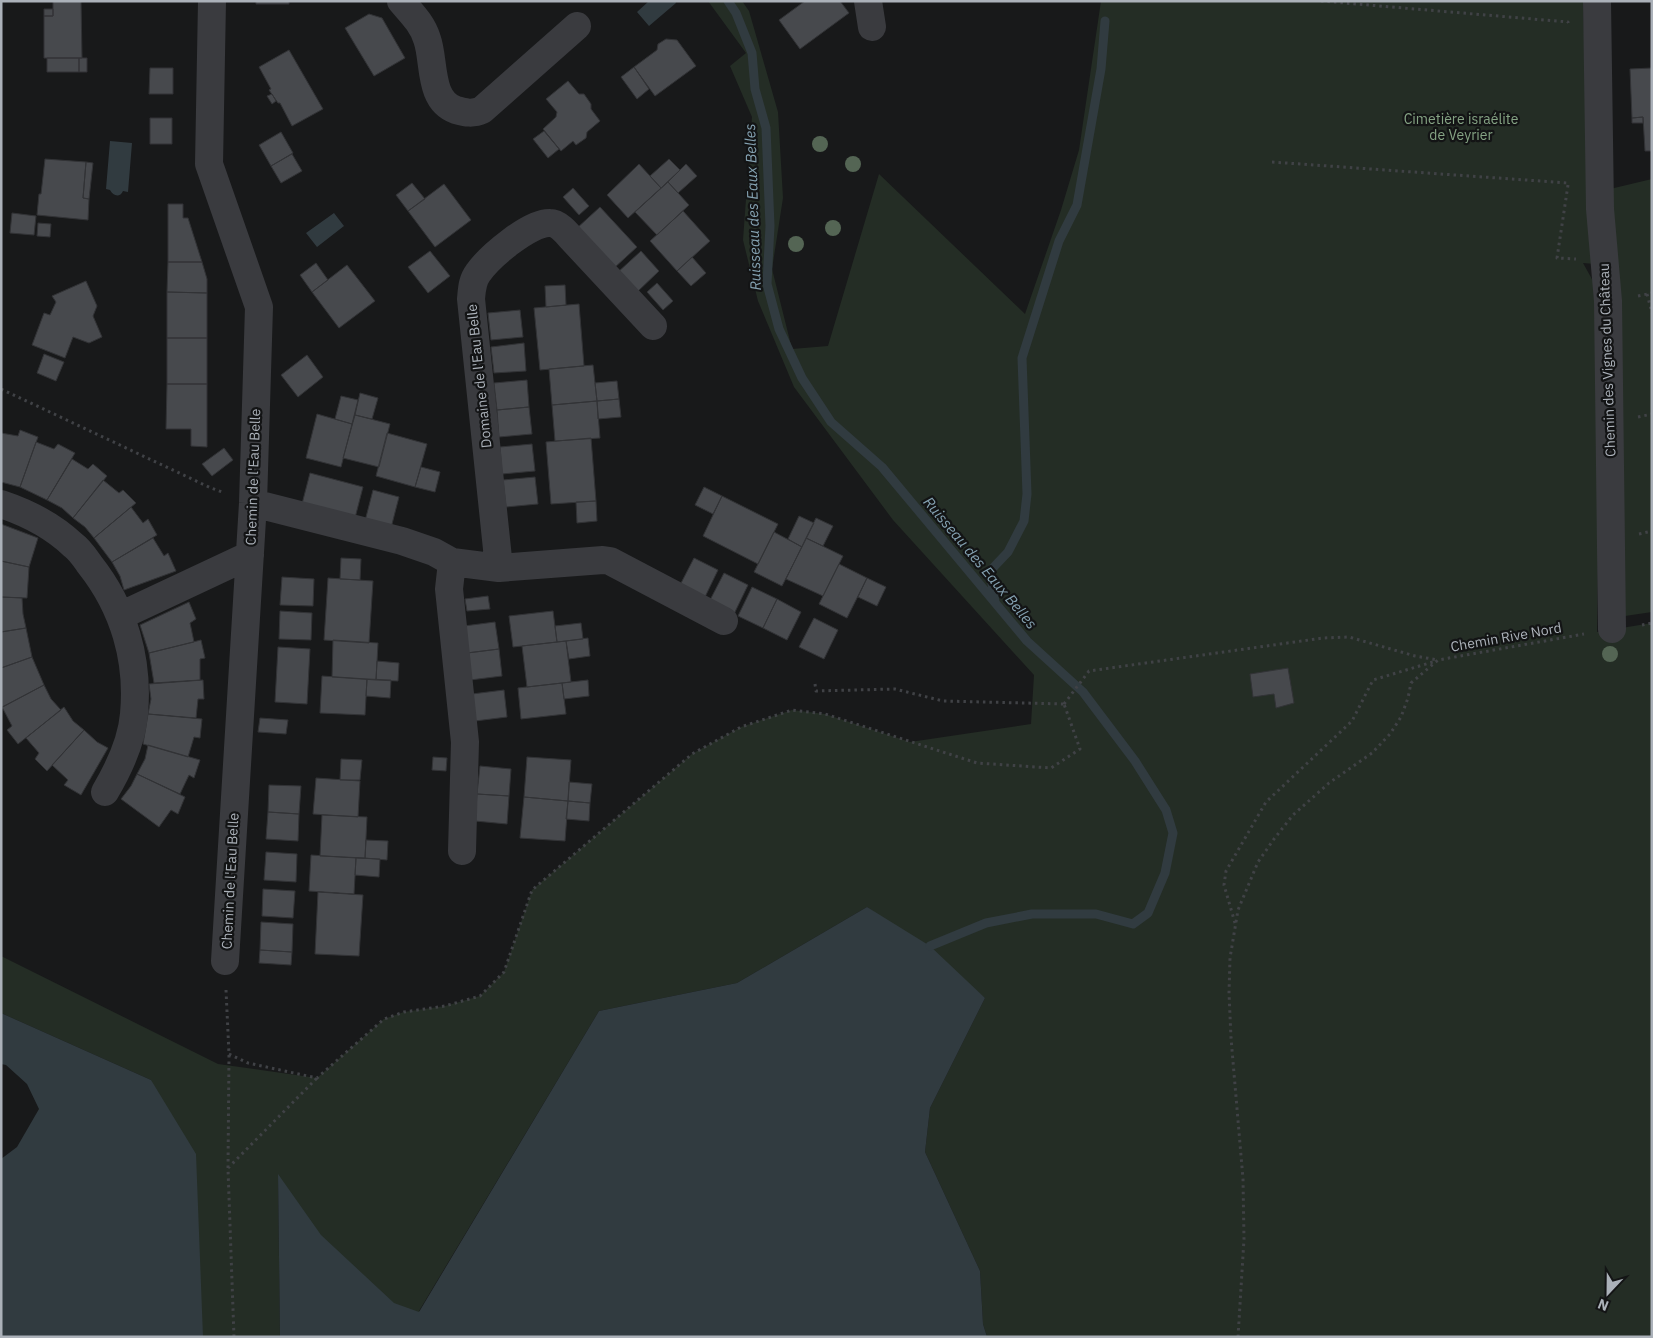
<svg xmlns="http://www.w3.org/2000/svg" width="1653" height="1338" font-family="'IBM Plex Sans',sans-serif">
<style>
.green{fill:#242d25}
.water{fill:#313b40}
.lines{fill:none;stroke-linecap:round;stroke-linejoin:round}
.stream{stroke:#313b40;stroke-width:9}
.building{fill:#47494d;stroke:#323336}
.path{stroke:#404246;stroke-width:3;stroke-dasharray:2.5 4;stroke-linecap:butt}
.minor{stroke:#3a3b3f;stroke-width:28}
.tree{fill:#546554}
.labels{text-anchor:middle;stroke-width:4.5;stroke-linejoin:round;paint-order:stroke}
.park-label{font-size:14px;fill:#85a384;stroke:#131415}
.street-label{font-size:14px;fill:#abb1b9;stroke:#131415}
.water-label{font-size:15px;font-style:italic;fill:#85a2b2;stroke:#131415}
</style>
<rect width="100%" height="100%" fill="#18191a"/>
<!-- green -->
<path class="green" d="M708,1H742L749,11L778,112L783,198L772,269L792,349L828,346L879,174L1025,314L1061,210L1079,150L1101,1H1583L1589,194L1652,179V612L1625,616L1619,266L1583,263L1593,281L1600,390L1597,632L1652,623V1337H987L983,1324L980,1271L925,1152L930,1108L985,998L867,907L737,983L599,1011L419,1311L444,1315L313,1337L278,1175L280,1337H183L151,1080L1,1013V956L218,1064L317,1078L384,1019L404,1012L445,1006L480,996L504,972L532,890L692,754L741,727L792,710L825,714L910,742L1031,724L1034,675L893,520L794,387L758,301L743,240L752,117L730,66L746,53Z"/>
<!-- water -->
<path class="water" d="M649,1H675L676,3L649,26L637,12Z
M110,141L132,143L128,192L123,191C120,198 113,196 110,190L106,189Z
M334,213L344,226L317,247L306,233Z
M867,907L930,946L985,998L930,1108L925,1152L980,1271L983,1324L987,1337H280L278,1174L321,1235L394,1303L419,1312L599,1011L737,983Z
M1,1013L151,1080L196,1154L203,1337H1V1159L17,1147L39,1109L27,1084L6,1065L1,1064Z"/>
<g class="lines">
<!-- stream -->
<path class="stream" d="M728,1L736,13L752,53L755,89L766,128L770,226L767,284L779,329L802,378L831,422L882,467L1027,641L1083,692L1135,761L1166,810L1173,833L1165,873L1148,913L1133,924L1096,914H1032L986,923L930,946
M995,602L990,571L1008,552L1024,521L1027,494L1022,358L1059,241L1077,205L1101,69L1105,21"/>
</g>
<!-- building -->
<path class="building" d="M53,1H81L82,58H44V16H53Z
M256,1H289V4H256Z
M840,1L849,13L800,49L779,20L805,1Z
M44,9H53V16H44Z
M369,14L382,18L405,58L374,76L345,28Z
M666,39L677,40L696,66L655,96L634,67L657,50L658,44Z
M289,50L323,109L292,126L280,103H278L269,90L271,89L259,67Z
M47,58H79V72H47Z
M79,58H87V72H79Z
M634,67L649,89L637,99L621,77Z
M150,68H173V94H149Z
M1652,68V151H1645L1643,117L1632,118L1630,69Z
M568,81L579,94H584L591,104V109L600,121L587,132L586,138L576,145L573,141L561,151L543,129L556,117L557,112L546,99Z
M272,94L276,101L272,104L267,96Z
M1643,117V123H1632V118Z
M150,118H172V144H150Z
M544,131L559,149L548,158L533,139Z
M281,132L293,153L271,166L259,145Z
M292,154L302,171L281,183L271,166Z
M45,159L86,162L83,198L89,199L88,220L37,215L39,194H41Z
M669,159L680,170L661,188L650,176Z
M86,162L93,163L89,199L83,198Z
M639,164L661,188L628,218L607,195Z
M686,164L697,176L678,193L668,182Z
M668,182L689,205L657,235L635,212Z
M412,183L425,199L408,211L396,195Z
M444,184L471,220L435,247L408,211Z
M573,188L589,206L579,215L563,197Z
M168,204H183V218H188L202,262H168Z
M600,207L637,247L613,269L576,229Z
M683,211L710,241L677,271L650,241Z
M12,213L36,216L34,235L10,233Z
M38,223L51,224L50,237L37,236Z
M430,251L450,276L428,293L408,267Z
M641,251L659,271L635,294L617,273Z
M692,257L706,273L691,286L677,271Z
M168,262H202L207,279V293L167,292Z
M316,263L328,280L312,292L300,275Z
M347,265L375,301L339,328L312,292Z
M86,281L97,306L93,316L102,337L89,343L73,337L65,358L32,345L44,313L50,315L56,302L52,296Z
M657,283L673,301L663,310L647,292Z
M565,285L566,305L546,307L545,286Z
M167,292L207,293V338H167Z
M579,304L584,366L540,370L534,308Z
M520,310L523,337L491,340L488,313Z
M167,338H207V384H167Z
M524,343L526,371L494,373L491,347Z
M44,354L64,362L56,381L37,373Z
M307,355L323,377L298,397L281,375Z
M593,365L597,401L552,405L549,369Z
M527,380L529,407L497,410L494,383Z
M617,381L619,399L597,401L595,383Z
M167,384H207V447L191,446V429H166Z
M360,393L378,398L372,419L355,415Z
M341,396L358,400L352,424L335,419Z
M619,399L621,417L598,419L597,401Z
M597,401L600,438L555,441L552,405Z
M529,407L532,434L499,437L497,410Z
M317,414L352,424L341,467L306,458Z
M355,415L390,424L379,467L343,458Z
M20,430L38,437L20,487L1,482V433L18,436Z
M387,433L427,444L415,487L376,476Z
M591,438L596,501L551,504L546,442Z
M36,442L54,449L58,444L75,453L47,500L20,487Z
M532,444L535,471L502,474L500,447Z
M224,448L233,460L212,476L202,464Z
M72,459L88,469L93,464L107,476L73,518L62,508L47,500Z
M421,467L440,472L435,492L415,487Z
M310,473L363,487L355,518L302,504Z
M535,477L538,504L506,507L503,480Z
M103,480L119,493L123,490L136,503L94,538L85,527L73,518Z
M704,487L722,496L713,514L695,505Z
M373,490L399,497L391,528L365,521Z
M722,496L778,524L758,564L703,536Z
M596,501L597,521L577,523L576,502Z
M131,507L143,523L148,519L157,535L112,562L94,538Z
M799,516L814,523L802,547L788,539Z
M816,518L833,526L823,546L806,538Z
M1,524L38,538L29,567L1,561Z
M774,532L802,547L782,586L754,572Z
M153,538L164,556L168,553L176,571L124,590L120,576L112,562Z
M806,538L843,556L823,596L786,579Z
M341,558L361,559L360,580L340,579Z
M694,558L718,570L704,599L679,587Z
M1,561L29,567L27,598L1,597Z
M839,564L867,578L847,618L819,604Z
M724,573L748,585L734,614L709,602Z
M282,577L314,579L313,606L280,605Z
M328,578L373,581L369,643L324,640Z
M867,578L886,587L877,606L858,597Z
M752,587L777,599L763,628L738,616Z
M488,596L490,609L467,611L465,599Z
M1,597L22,598L23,614L26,628L1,632Z
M777,599L801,612L787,640L763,628Z
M189,602L196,619L190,623L194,642L149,653L140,625Z
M280,611L312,613L311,640L279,639Z
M553,611L557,642L513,647L509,616Z
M814,618L838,630L824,659L799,647Z
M495,622L499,649L467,653L464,626Z
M581,623L583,639L557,642L555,626Z
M26,628L32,657L1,668V632Z
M588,638L590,656L569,659L566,641Z
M201,640L205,658L200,659V680L154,683L149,653Z
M333,640L378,643L376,680L332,677Z
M566,641L571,682L527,687L522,646Z
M278,647L310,649L307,704L275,702Z
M499,649L502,676L470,680L467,653Z
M32,657L44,685L1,708V668Z
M377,661L399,663L398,681L376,680Z
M1288,668L1294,703L1276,708L1274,694L1253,697L1250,674Z
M322,676L367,679L365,715L320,713Z
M367,679L391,680L390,698L366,696Z
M203,680L204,699H198L196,718L148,714L151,699L149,684Z
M588,680L589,696L564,699L562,683Z
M562,683L566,714L521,719L518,688Z
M44,685L51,699L61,710L18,744L7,730L12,726L2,707Z
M504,690L507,717L475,721L472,694Z
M64,707L73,721L84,730L47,771L35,759L39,753L26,738Z
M148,714L202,719L200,738L194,737L188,757L143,744Z
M260,718L288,720L286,734L258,732Z
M84,730L97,742L108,748L81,795L64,785L68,780L52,765Z
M148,745L200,760L194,778L189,775L180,794L137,774L145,759Z
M433,757L447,758L446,771L432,770Z
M527,757L571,760L568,801L524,797Z
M341,759L362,760L360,780H340Z
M480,766L511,769L509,796L477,794Z
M137,774L185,797L178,814L171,810L159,827L121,799L131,786Z
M316,778L360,781L358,817L313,814Z
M569,782L592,784L590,803L568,801Z
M269,785L301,786L299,814L268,812Z
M477,794L509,796L507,824L475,821Z
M524,797L568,801L565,841L520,838Z
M568,801L590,803L589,821L566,819Z
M268,812L299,814L298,841L266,839Z
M322,815L367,817L365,858L320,856Z
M366,840L388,841L387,860L365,858Z
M266,852L297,854L296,882L264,880Z
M311,855L356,858L354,894L309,891Z
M356,858L380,859L379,877L355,875Z
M263,889L295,891L293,918L262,916Z
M318,892L363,895L359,956L315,954Z
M261,922L293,924L292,952L260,950Z
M260,950L292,952L291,965L259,963Z"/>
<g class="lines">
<!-- path -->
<path class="path" d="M1321,1L1568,22V23
M1272,162L1568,183
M1568,185L1557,258L1576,259
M1647,294L1652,313
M1638,296L1652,293
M1,389L211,488L225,493
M1638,417L1652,414
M1639,534L1652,531
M1642,625L1652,623
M815,684L816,691L895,689L943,701L1064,704
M1064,704L1089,671L1323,638L1349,637L1415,656L1438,660
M1235,923L1224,885L1226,871L1266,802L1352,721L1373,680L1436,661
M226,990L229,1054L228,1169L234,1337
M229,1054L248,1063L317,1078L384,1019L404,1012L445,1006L480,996L504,972L532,890L692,754L741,727L792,710L825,714L977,763L1051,768L1080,749L1064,704
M228,1168L317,1078
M1238,1337L1244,1239L1243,1179L1231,1038L1229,993L1230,958L1238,910L1258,862L1274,839L1293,815L1329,783L1372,753L1390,734L1401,717L1408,698L1411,683L1438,660L1584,634"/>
<!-- minor -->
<path class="minor" d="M212,1L209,164L259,307L253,503L225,961
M401,1C411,13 422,23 427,39C435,61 428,100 456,110C466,113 473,114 482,110L577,26
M868,1L872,27
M1597,1L1600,209L1608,301L1612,629
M253,503L402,541L434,552L452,562L499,568L603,560L610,561L724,621
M1,504C28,513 53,526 73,545C80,550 85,558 90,565C124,608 139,660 134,714C132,740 118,770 105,792
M452,562L449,589L465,742L462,851
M499,568L471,299C472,289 472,281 478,273C489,257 530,222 550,223C558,223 566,232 571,238L653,326
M120,616L250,555"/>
</g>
<!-- trees -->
<g class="tree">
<circle cx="820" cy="144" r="8"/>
<circle cx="853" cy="164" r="8"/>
<circle cx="833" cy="228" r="8"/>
<circle cx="796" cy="244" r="8"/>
<circle cx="1610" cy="654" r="8"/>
</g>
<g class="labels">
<!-- park labels -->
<g class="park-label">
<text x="1461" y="124">Cimetière israélite<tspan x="1461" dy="16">de Veyrier</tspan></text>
</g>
<!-- street labels -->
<g class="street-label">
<text transform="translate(1607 360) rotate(-92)" y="5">Chemin des Vignes du Château</text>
<text transform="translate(479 376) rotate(-96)" y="5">Domaine de l'Eau Belle</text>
<text transform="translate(253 477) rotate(-88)" y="5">Chemin de l'Eau Belle</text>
<text transform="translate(1506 637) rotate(-10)" y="5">Chemin Rive Nord</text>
<text transform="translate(230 881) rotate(-87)" y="5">Chemin de l'Eau Belle</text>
</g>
<!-- water labels -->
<g class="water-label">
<text transform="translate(753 207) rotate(-92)" y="5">Ruisseau des Eaux Belles</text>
<text transform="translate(980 563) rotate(50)" y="5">Ruisseau des Eaux Belles</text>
</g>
</g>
<!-- border -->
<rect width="1653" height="1338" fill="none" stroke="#abb1b9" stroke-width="5"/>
<!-- north arrow -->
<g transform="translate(1608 1293) rotate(202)" stroke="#131415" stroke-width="4" paint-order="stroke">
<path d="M0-4L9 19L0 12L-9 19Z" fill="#abb1b9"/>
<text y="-8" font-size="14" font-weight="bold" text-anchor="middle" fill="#abb1b9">N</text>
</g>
</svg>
